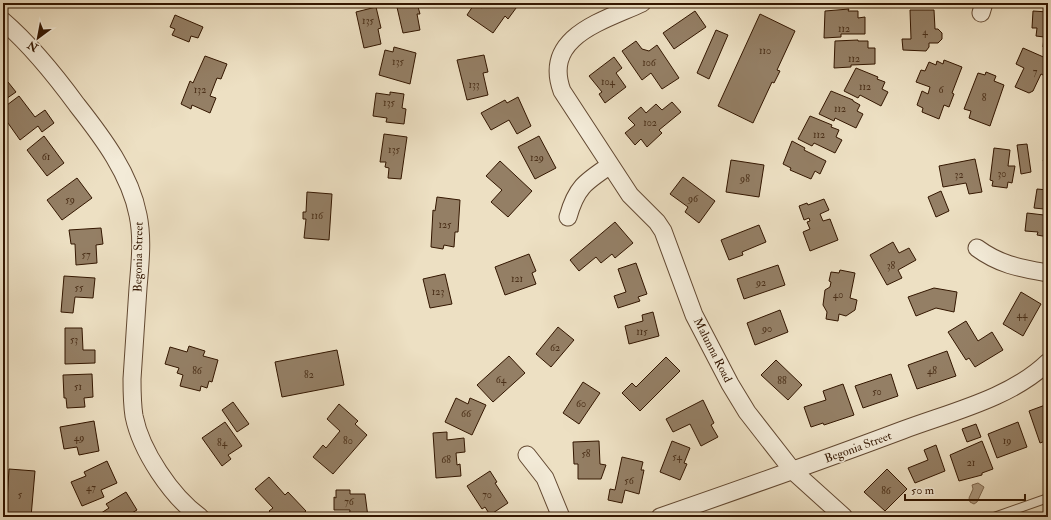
<svg xmlns="http://www.w3.org/2000/svg" width="1051" height="520" font-family="'IM FELL Double Pica',serif">
<style>
.green{fill:#cdbea2;stroke:#806a51}
.water{fill:#ae9b81;stroke:#7d664d}
.building{fill:#947f65;stroke:#331600}
.lines{fill:none;stroke-linecap:round;stroke-linejoin:round}
.lane-casing{stroke:#624831;stroke-width:10}
.street-casing{stroke:#624831;stroke-width:19}
.lane{stroke:#f3ebd8;stroke-width:8}
.street{stroke:#f3ebd8;stroke-width:17}
.labels{text-anchor:middle;stroke-width:3;stroke-linejoin:round;paint-order:stroke}
.number-label{font-size:10px;fill:#4b3019}
.street-label{font-size:12px;fill:#331600;stroke:#f3ebd8}
</style>
<rect width="100%" height="100%" fill="#ede0c3"/>
<filter id="stains"><feTurbulence type="fractalNoise" baseFrequency=".005" numOctaves="4"/><feColorMatrix values="0 0 0 0 .2 0 0 0 0 .09 0 0 0 0 .02 0 0 0 .5 -.17"/></filter>
<radialGradient id="worn" r=".72"><stop offset=".6" stop-color="#630" stop-opacity="0"/><stop offset="1" stop-color="#630" stop-opacity=".3"/></radialGradient>
<!-- green -->
<path class="green" d="M810,3H914L815,5Z"/>
<!-- water -->
<path class="water" d="M978,483L984,487L977,502L974,504L970,502L969,498L973,489L972,485Z"/>
<!-- building -->
<path class="building" d="M396,3H417L420,14H417L420,30L403,33Z
M475,3L482,8L485,3L519,4L508,19L505,16L493,33L467,15Z
M376,7L381,28L378,29L381,44L364,48L356,12Z
M849,9L848,11H858V18L865,17V34H841V37L824,38L825,11Z
M910,10H934L935,29H938L942,33V39L938,43H929V47L926,51L903,50L902,39H911Z
M695,11L706,27L674,49L663,33Z
M1033,11L1048,12V47H1043L1044,37L1036,36L1037,28H1032Z
M760,14L795,31L777,70L780,71L774,83L772,82L753,123L718,106Z
M175,15L203,27L198,38L191,36L189,42L172,35L175,29L170,27Z
M716,30L728,35L709,79L697,73Z
M858,40V41H868V48H875V64L851,65V67L834,68L835,41Z
M636,41L642,49L649,51L657,45L679,78L662,89L651,73L642,80L622,51Z
M394,47L416,53L410,84L379,75L385,50L393,52Z
M1023,48L1048,59L1047,77L1041,74L1033,91L1029,93L1015,87L1024,68L1016,64Z
M484,55L488,72L483,73L488,95L467,100L457,60Z
M205,56L227,64L221,79L217,78L210,96L216,98L210,113L192,105L191,109L181,104L190,81L193,83Z
M614,57L622,68L616,73L626,87L605,103L599,94L602,92L589,76Z
M944,60L962,67L952,93L954,94L949,107L944,105L939,119L922,112L923,108L917,105L922,91L928,94L930,87L916,82L921,70L925,71L929,62L936,65L937,61L943,64Z
M856,68L878,77L877,79L885,82L882,89L888,92L881,106L860,95L858,98L844,91Z
M986,72L996,76L994,81L1004,85L990,126L969,118L971,111L964,109L978,73L985,75Z
M8,82L16,92L3,101V85Z
M831,91L853,100V101L860,105L857,111L863,114L856,128L835,118L834,121L819,114Z
M390,92L404,94L402,108L406,109L404,124L386,122L387,118L373,116L376,93L390,95Z
M19,96L35,117L45,110L54,123L42,132L38,126L20,140L3,116V108Z
M518,97L531,126L517,134L509,120L491,130L481,113L505,100L507,103Z
M672,102L681,112L659,130L662,133L647,147L641,139L635,145L625,133L635,125L628,118L641,107L646,113L656,104L662,110Z
M810,116L832,125L831,127L839,130L836,137L842,140L835,153L814,143L812,146L798,139Z
M384,134L407,137L401,179L388,178L389,168L385,167L386,162H380Z
M44,136L64,163L47,176L27,150Z
M539,136L556,168L535,179L518,147Z
M792,141L805,148L804,150L826,161L820,174L815,171L811,179L790,170L791,168L783,164Z
M1027,144L1031,172L1021,174L1017,145Z
M994,148L1010,150L1008,166H1015L1012,183L1008,182L1007,188L992,186L993,181L990,180Z
M1048,153V164L1043,161Z
M975,159L982,192L969,194L966,183L943,187L939,166Z
M731,160L764,165L759,197L726,192Z
M500,161L532,191L508,217L491,202L502,190L486,176Z
M683,177L715,201L699,223L685,212L688,207L670,194Z
M77,178L92,198L62,220L47,200Z
M1037,189L1048,190V237L1037,235L1038,232L1025,231L1027,213L1044,215V209L1034,208Z
M941,191L949,211L936,217L928,197Z
M307,192L332,194L329,240L304,238L306,219H303V212H306Z
M437,197L460,200L458,232H455L454,247L444,245L443,249L431,247L433,210L435,211Z
M824,199L829,210L820,214L823,221L830,219L838,240L810,251L803,232L810,229L807,222L810,221L809,218L804,220L799,206L807,203L808,205Z
M615,222L633,243L615,258L612,254L601,263L596,257L579,271L570,260Z
M759,225L766,242L742,252L743,255L729,260L721,240Z
M101,228L103,244L96,245L97,263L76,265L75,244H71L69,230Z
M893,242L899,253L909,248L916,260L898,270L902,278L887,285L870,255Z
M529,254L536,271L532,273L536,284L505,295L495,267Z
M636,263L647,294L638,297L640,301L618,308L614,296L626,292L618,269Z
M778,265L785,285L744,299L737,279Z
M840,270L855,273L850,298L857,300L855,310L846,316L839,314L838,321L826,319L827,312L823,305L825,290L830,287L831,282L829,281L831,272L839,273Z
M445,274L452,304L430,308L423,279Z
M64,276L95,278L93,298L75,297L73,313L61,312Z
M934,288L957,292L954,312L936,308L916,316L908,297Z
M1021,292L1041,304L1023,336L1003,324Z
M780,310L788,332L755,345L747,323Z
M653,312L659,336L629,344L625,326L643,321L642,315Z
M966,321L978,341L992,332L1003,350L975,367L969,358L966,360L948,332Z
M558,327L574,340L551,367L536,354Z
M65,328H82L83,350H95V363L65,364Z
M189,346L205,351L203,356L218,360L212,382L209,381L207,388L201,386L200,391L180,386L183,375L177,373L179,368L165,364L170,347L187,352Z
M337,350L344,385L282,397L275,362Z
M947,351L956,376L917,389L908,365Z
M509,356L525,373L493,402L477,385Z
M666,357L680,371L640,411L622,393L632,383L636,387Z
M776,360L802,385L788,400L761,375Z
M92,374L93,397L84,398L85,407L67,408L66,398H64L63,375Z
M891,374L898,396L863,408L855,386Z
M583,382L600,393L579,424L563,413Z
M843,384L854,415L824,425L823,423L811,427L804,407L826,400L823,391Z
M456,398L468,404L470,398L486,405L472,435L445,422Z
M703,400L714,423L711,425L718,437L701,446L690,424L673,432L666,419Z
M233,402L249,424L237,432L222,410Z
M339,404L358,421L355,424L367,435L333,474L313,457L323,445L326,448L340,431L327,419Z
M1048,404V440L1040,443L1029,411Z
M94,421L99,451L79,455L77,447L64,449L60,427Z
M225,422L242,446L228,455L231,459L222,466L202,438Z
M1018,422L1027,447L997,458L988,434Z
M976,424L981,437L967,442L962,429Z
M447,432V440L464,438L465,452L456,453L457,465L460,464L461,476L436,478L433,433Z
M599,441L600,464L606,465L601,479H578V464H574L573,442Z
M672,441L690,448L684,463L687,464L680,480L660,472Z
M982,441L993,469L982,473V475L959,481L950,455Z
M936,445L945,471L915,483L908,468L928,460L924,450Z
M622,457L643,462L641,470H644L639,494L625,490L622,503L608,500L610,489L615,490Z
M107,461L117,483L101,490L104,497L82,506L71,482L86,476L84,472Z
M9,469L35,471L31,517H6Z
M887,469L907,489L885,511L864,492Z
M490,471L497,482L495,483L508,503L490,515L485,507L482,509L467,486Z
M269,477L285,495L288,492L306,511L299,517H275L269,511L273,508L255,489Z
M336,490H350V494H365L368,517H349L350,510H334V497L336,498Z
M126,492L137,510L125,517H95L109,508L106,504Z
M763,514L764,516L767,514L770,517H759Z"/>
<g class="lines">
<defs>
<path id="lane" d="M994,517L1048,498"/>
<path id="street" d="M642,3C604,21 542,36 562,91L630,195L657,222L663,231L694,315L730,384L747,412L793,471L844,517
M981,13L984,3
M3,21C32,46 55,75 77,105C103,138 130,174 138,215C143,239 140,264 138,288C136,318 134,349 132,379C132,391 132,403 134,416C141,451 171,496 200,517
M568,217C576,188 585,182 609,166
M977,248C1000,265 1020,268 1048,273
M527,455L545,478L561,517
M660,517C741,489 823,460 903,430C951,412 1011,398 1048,362"/>
</defs>
<!-- lane casing -->
<use href="#lane" class="lane-casing"/>
<!-- street casing -->
<use href="#street" class="street-casing"/>
<!-- lane -->
<use href="#lane" class="lane"/>
<!-- street -->
<use href="#street" class="street"/>
</g>
<g class="labels">
<!-- number labels -->
<g class="number-label">
<text x="368" y="24">135</text>
<text x="844" y="32">112</text>
<text x="925" y="35">4</text>
<text x="765" y="54">110</text>
<text x="854" y="62">112</text>
<text x="398" y="65">135</text>
<text x="649" y="66">106</text>
<text x="1035" y="75">7</text>
<text x="608" y="85">104</text>
<text x="474" y="88">133</text>
<text x="865" y="90">112</text>
<text x="200" y="93">132</text>
<text x="941" y="93">6</text>
<text x="984" y="101">8</text>
<text x="389" y="106">135</text>
<text x="840" y="112">112</text>
<text x="650" y="126">102</text>
<text x="819" y="138">112</text>
<text x="394" y="153">135</text>
<text x="46" y="160">61</text>
<text x="537" y="161">129</text>
<text x="1002" y="177">30</text>
<text x="959" y="178">32</text>
<text x="745" y="182">98</text>
<text x="693" y="202">96</text>
<text x="70" y="203">59</text>
<text x="317" y="219">116</text>
<text x="445" y="228">125</text>
<text x="86" y="258">57</text>
<text x="891" y="269">38</text>
<text x="517" y="282">121</text>
<text x="761" y="286">92</text>
<text x="79" y="291">55</text>
<text x="438" y="295">123</text>
<text x="838" y="298">40</text>
<text x="1022" y="318">44</text>
<text x="767" y="332">90</text>
<text x="642" y="335">115</text>
<text x="74" y="343">53</text>
<text x="555" y="351">62</text>
<text x="197" y="374">86</text>
<text x="932" y="374">48</text>
<text x="309" y="378">82</text>
<text x="501" y="383">64</text>
<text x="782" y="384">88</text>
<text x="78" y="390">51</text>
<text x="877" y="395">50</text>
<text x="581" y="407">60</text>
<text x="466" y="417">66</text>
<text x="79" y="441">49</text>
<text x="348" y="444">80</text>
<text x="1007" y="444">19</text>
<text x="222" y="446">84</text>
<text x="586" y="457">58</text>
<text x="677" y="460">54</text>
<text x="446" y="463">68</text>
<text x="971" y="466">21</text>
<text x="629" y="484">56</text>
<text x="91" y="491">47</text>
<text x="886" y="494">86</text>
<text x="20" y="498">5</text>
<text x="487" y="498">70</text>
<text x="349" y="505">76</text>
</g>
<!-- street labels -->
<g class="street-label">
<text transform="translate(138 257) rotate(-89)" y="4">Begonia Street</text>
<text transform="translate(713 350) rotate(63)" y="4">Malunna Road</text>
<text transform="translate(858 447) rotate(-20)" y="4">Begonia Street</text>
</g>
</g>
<!-- margin -->
<rect width="1051" height="520" fill="none" stroke="#ede0c3" stroke-width="16"/>
<rect x="4" y="4" width="1043" height="512" fill="none" stroke="#331600" stroke-width="2"/>
<rect x="8" y="8" width="1035" height="504" fill="none" stroke="#331600"/>
<!-- north arrow -->
<g transform="translate(38 38) rotate(212)" stroke="#f3ebd8" stroke-width="3" paint-order="stroke">
<path d="M0-3L7 15L0 10L-7 15Z" fill="#331600"/>
<text y="-6" font-size="11" font-weight="bold" text-anchor="middle" fill="#331600">N</text>
</g>
<!-- scale -->
<path d="M905 494v6h120v-6" fill="none" stroke="#331600" stroke-width="2"/>
<text x="911" y="494" font-size="12" fill="#331600" stroke="#f3ebd8" stroke-width="3" paint-order="stroke">50 m</text>
<rect width="100%" height="100%" filter="url(#stains)"/>
<rect width="100%" height="100%" fill="url(#worn)"/>
</svg>
